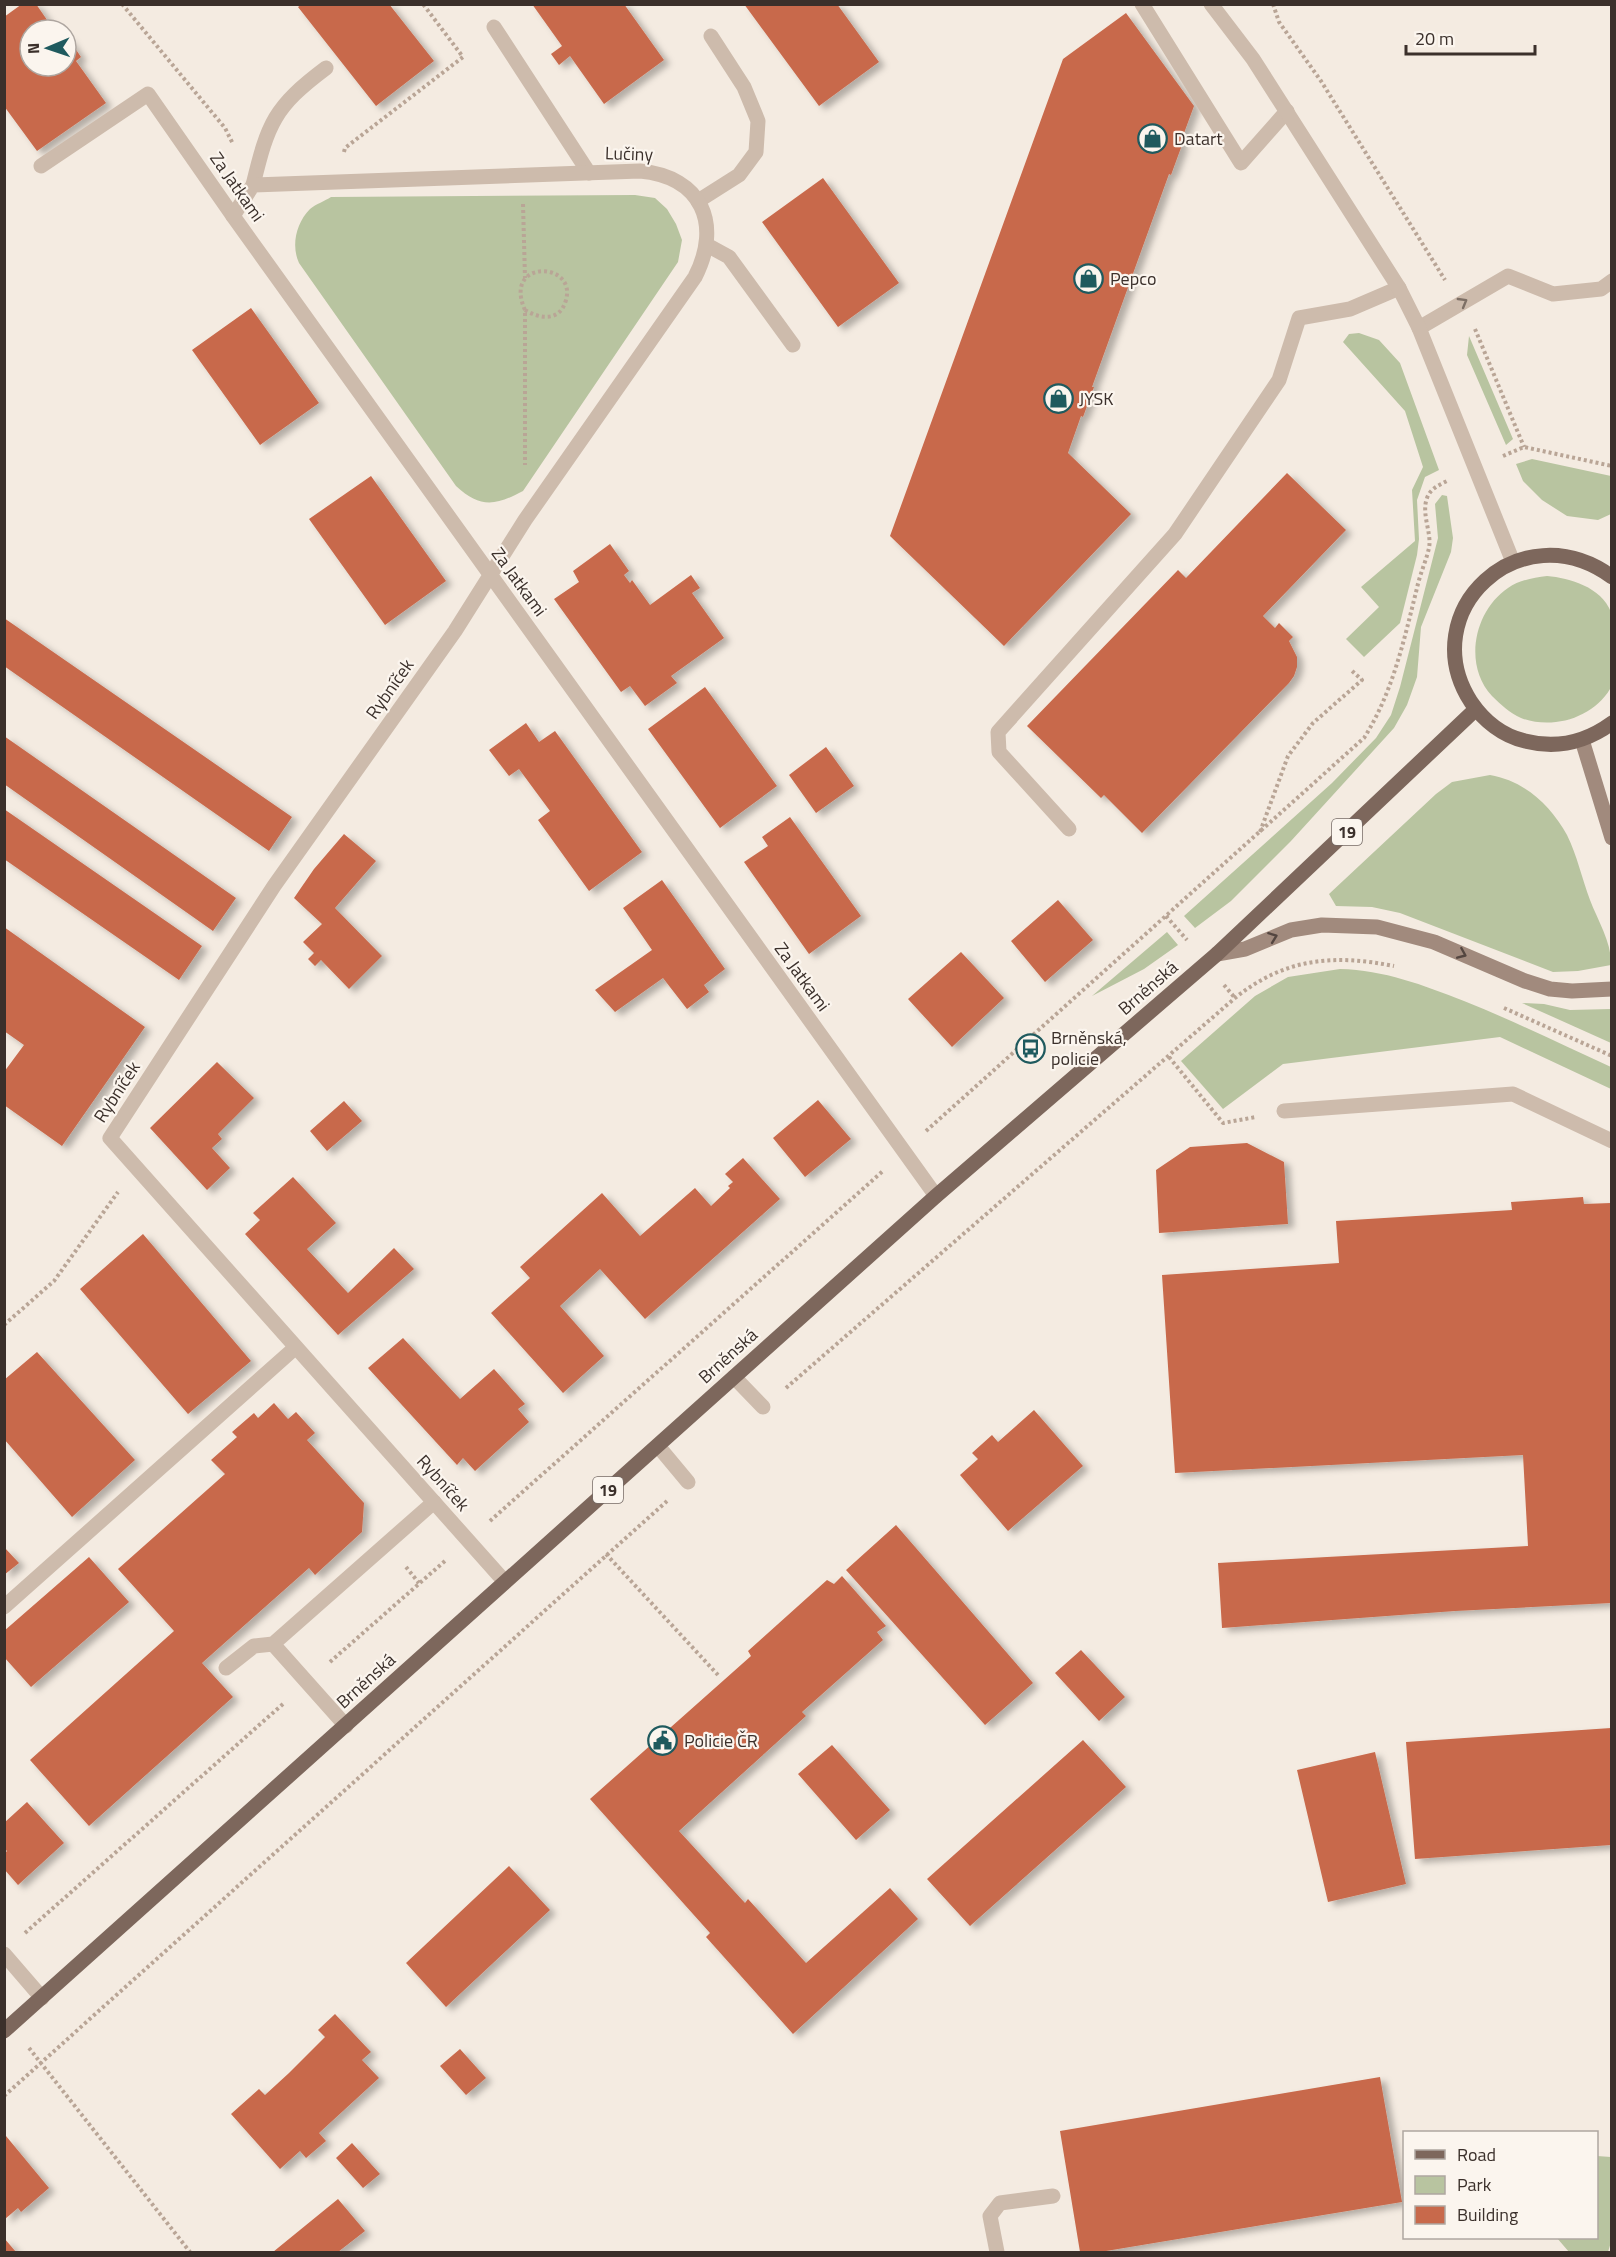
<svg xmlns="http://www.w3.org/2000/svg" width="1616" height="2257" font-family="'Titillium Web',sans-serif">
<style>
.green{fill:#b8c4a0}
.building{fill:#c8694b;filter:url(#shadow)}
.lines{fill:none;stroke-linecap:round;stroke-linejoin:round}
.path{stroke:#b9a596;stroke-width:4;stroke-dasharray:3 3;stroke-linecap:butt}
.lane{stroke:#cdbbac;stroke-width:15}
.street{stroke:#cdbbac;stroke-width:15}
.secondary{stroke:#a18a7d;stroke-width:15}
.primary{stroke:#7d675c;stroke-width:15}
.oneway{stroke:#7d6f65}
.oneway2{stroke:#544640}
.labels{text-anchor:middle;stroke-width:4.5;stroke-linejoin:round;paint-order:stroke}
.shield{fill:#fbf5ee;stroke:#756b66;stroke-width:1.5}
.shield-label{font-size:16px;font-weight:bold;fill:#3b302b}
.poi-label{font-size:18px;fill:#3b302b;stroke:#fbf5ee;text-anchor:start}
.street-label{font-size:18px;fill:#3b302b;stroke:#fbf5ee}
</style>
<defs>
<filter id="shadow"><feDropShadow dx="6" dy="4" stdDeviation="3" flood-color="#0004"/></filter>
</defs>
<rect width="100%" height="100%" fill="#f4ebe1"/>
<!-- green -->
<path class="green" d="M635,195L655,198L667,209L676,224L682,240L678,262L523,491C495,506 480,508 456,486L299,263C291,246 296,223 310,209C316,204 325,201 331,197Z
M1359,333L1379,340L1400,363L1439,470L1425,477L1417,500L1419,539L1417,555L1400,623L1364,657L1346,639L1379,607L1361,587L1415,541L1412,490L1423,467L1405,411L1343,342L1349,334Z
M1469,336L1513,439L1506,445L1467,355Z
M1532,459L1611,476V514L1598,520L1567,516L1542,500L1523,481L1516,464Z
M1442,495L1447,496L1453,538L1451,552L1421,627L1417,677L1407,705L1394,728L1291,841L1231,901L1195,928L1184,916L1332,783L1376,738L1391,715L1400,687L1438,538L1435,504Z
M1547,576C1570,578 1601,587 1611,612C1614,621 1612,643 1612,653C1612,663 1615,681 1610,689C1593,718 1552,730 1521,718C1510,713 1501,705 1492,696C1463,665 1474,611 1508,588C1519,580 1533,578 1547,576Z
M1490,775C1524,781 1550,804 1567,835C1577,855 1582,879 1590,900C1598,921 1612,943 1611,965L1578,971L1553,972L1400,913L1372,907L1336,906L1329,894L1436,794L1452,782Z
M1167,932L1178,945L1144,969L1092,996Z
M1340,969C1384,970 1423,985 1464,1001C1514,1021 1563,1045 1611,1067V1089L1500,1037L1283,1064L1223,1109L1181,1061L1255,996L1288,977Z
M1522,1003L1544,1004L1570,1010L1611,1009V1043Z
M1597,2156L1611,2157L1612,2239L1608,2252H1569L1557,2238H1596Z"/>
<!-- building -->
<path class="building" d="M22,4H36L54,30H30V66H66V35L81,57L76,61L106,103L37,151L4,106V17Z
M302,4H389L434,61L376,106L298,7Z
M532,4H624L664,60L604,104L570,56L559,65L551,54L562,46Z
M744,4H837L879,62L819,106Z
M1126,13L1194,106L1180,144L1182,145L1171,175L1169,174L1092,387H1094L1083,417L1081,416L1068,453L1131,514L1004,646L890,536L1063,59Z
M823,178L899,283L838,327L762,222Z
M251,308L319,403L260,445L192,350Z
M1287,473L1346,530L1263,616L1275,628L1279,623L1293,637L1289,641L1297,657V667L1294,676L1289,683L1142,833L1104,795L1101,798L1027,726L1178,570L1186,578Z
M371,476L446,581L385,625L309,519Z
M610,544L629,571L624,575L630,583L632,580L650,605L691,575L700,588L692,593L724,638L671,676L677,683L645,706L630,686L621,692L554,599L579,582L573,571Z
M4,618L292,817L269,851L4,666Z
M705,687L777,786L720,828L648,729Z
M526,723L539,742L555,731L642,852L589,891L538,820L550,811L519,769L509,776L489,750Z
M4,736L236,898L213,931L4,784Z
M826,747L854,786L816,813L789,775Z
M4,809L202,946L179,980L4,859Z
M790,817L861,916L809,954L744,862L768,846L762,837Z
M344,834L376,861L335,908L382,956L349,989L321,960L315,966L308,959L314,953L303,942L322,924L294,898L314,869Z
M662,880L725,969L704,985L709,992L687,1009L663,978L615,1012L595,990L652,950L623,908Z
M1058,900L1093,940L1045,982L1011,941Z
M4,927L145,1027L62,1146L4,1105V1072L24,1045L4,1031Z
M961,952L1004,998L952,1047L908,999Z
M217,1062L254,1098L218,1134L222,1139L212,1148L230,1168L207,1190L150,1128Z
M818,1100L851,1139L805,1177L773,1138Z
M344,1101L362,1121L327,1151L310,1131Z
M1247,1143L1284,1162L1288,1224L1159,1233L1156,1170L1190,1147Z
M743,1158L780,1199L645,1319L600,1269L560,1306L604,1356L563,1393L491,1313L530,1278L520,1267L602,1193L640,1236L695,1188L711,1206L730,1188L728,1186L733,1182L725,1174Z
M293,1177L336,1223L307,1249L348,1293L394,1248L414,1269L338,1335L245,1234L260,1220L253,1213Z
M1583,1197L1584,1204L1611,1203V1603L1455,1611L1222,1628L1218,1563L1528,1546L1523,1455L1175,1473L1162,1275L1339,1263L1336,1221L1512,1210L1511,1202Z
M143,1234L251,1361L188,1414L80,1289Z
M403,1338L460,1399L494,1369L525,1404L518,1409L529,1422L475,1471L463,1458L457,1465L368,1368Z
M37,1352L135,1460L72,1517L4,1439V1380Z
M274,1403L288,1419L296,1412L315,1433L307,1440L364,1503L362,1532L315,1575L309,1568L202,1663L233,1697L89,1826L30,1760L174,1631L118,1569L225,1474L211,1460L237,1437L232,1432L254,1413L258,1418Z
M1034,1410L1083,1466L1008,1531L960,1475L978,1459L972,1453L992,1435L998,1442Z
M896,1525L1033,1683L985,1725L846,1570Z
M4,1547L19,1563L4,1575Z
M89,1557L129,1602L31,1687L4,1657V1631Z
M842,1576L886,1626L877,1632L883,1640L802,1712L806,1716L679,1831L745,1903L748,1899L806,1963L890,1888L918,1919L793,2034L706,1937L710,1933L590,1799L751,1656L748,1651L827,1580L834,1584Z
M1081,1650L1125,1697L1099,1721L1055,1673Z
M1611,1728V1845L1415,1859L1406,1742Z
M1083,1740L1126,1787L970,1926L927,1879Z
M832,1745L890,1810L856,1840L798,1774Z
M1375,1752L1406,1884L1328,1902L1297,1770Z
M27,1802L64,1843L18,1885L4,1869V1854L7,1851L4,1848V1823Z
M509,1866L550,1910L446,2007L406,1963Z
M335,2014L371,2052L362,2060L379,2078L319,2133L326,2141L306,2158L300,2151L280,2169L231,2114L259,2089L265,2095L289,2073L325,2037L318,2030Z
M460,2049L486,2078L466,2095L440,2066Z
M1380,2077L1402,2202L1100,2252H1080L1060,2131Z
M6,2136L49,2188L21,2212L18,2208L5,2219Z
M352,2143L380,2174L363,2188L336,2158Z
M338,2199L365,2231L338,2252H273Z
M4,2238L16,2252H4Z"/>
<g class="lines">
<!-- path -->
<path class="path" d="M122,4L225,128L233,144
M1273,4L1279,22L1321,81L1445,280
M344,152L345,148L463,57L423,4
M523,204L525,278
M525,310C540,319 560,322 566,300C577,261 502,259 525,310V465
M1475,329L1524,447
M1503,456L1524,447L1612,466
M1260,832L1288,756L1313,723L1362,680L1350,669
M1166,916L1187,940
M1224,985L1235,998
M1504,1008L1612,1056
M1169,1057L1223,1123L1256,1117
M926,1131L1364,738C1393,692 1404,640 1417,588C1420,574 1426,561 1429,548C1432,533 1421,514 1427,498C1430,489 1439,485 1447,481
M4,1325L54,1281L118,1192
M786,1388L1235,998C1285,958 1333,954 1394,966
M490,1521L883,1171
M606,1554L718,1675
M406,1567L419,1583
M330,1662L446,1560
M25,1933L284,1703
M29,2048L190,2252
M4,2096L667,1501"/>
<!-- lane -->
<path class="lane" d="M1142,4L1241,163L1287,111
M494,27L589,173
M41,166L148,94L233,216
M253,185C268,123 274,107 326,68
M698,201L739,175L756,152L758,121L744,87L711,36
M707,245L729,257L793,345
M1419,328L1508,276L1553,294L1601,289L1612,281
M1069,829L999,752L998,732L1175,534L1279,380L1299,318L1350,309L1399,288
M1284,1111L1513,1094L1612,1141
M734,1377L763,1407
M658,1446L688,1482
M273,1644L346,1726
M226,1668L254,1646L273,1644L434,1502
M997,2252L990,2216L1000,2203L1053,2196"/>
<!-- street -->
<path class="street" d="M1211,4L1253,59L1399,288L1419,328L1513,562
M505,1582L110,1138L274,886L455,631L525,520L695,277C722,224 702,177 640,171L253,185L233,216C467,543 701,870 936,1196
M4,1607L296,1347
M4,1954L42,1998"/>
<!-- secondary -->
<path class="secondary" d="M1582,740L1612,838
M1217,954L1245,949L1291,930L1322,925L1377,927L1434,942L1525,981L1550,989L1572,991L1612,989"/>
<!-- primary -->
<path class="primary" d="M1612,577C1520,510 1413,612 1471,702C1484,721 1503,736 1525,741C1556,749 1586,742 1612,723
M4,2031L936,1196L1217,954L1476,709"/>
</g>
<!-- one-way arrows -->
<defs><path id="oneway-chevron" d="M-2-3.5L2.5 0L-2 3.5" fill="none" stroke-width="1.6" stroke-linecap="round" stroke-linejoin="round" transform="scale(1.5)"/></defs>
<use class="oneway" href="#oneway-chevron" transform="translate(1463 302) rotate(-30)"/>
<g class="oneway2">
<use href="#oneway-chevron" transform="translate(1273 937) rotate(-21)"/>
<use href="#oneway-chevron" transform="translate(1462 954) rotate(23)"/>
</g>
<!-- icons -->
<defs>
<symbol id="shop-ring" viewBox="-11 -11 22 22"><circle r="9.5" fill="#fbf5ee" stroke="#1f5a5e" stroke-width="1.5"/><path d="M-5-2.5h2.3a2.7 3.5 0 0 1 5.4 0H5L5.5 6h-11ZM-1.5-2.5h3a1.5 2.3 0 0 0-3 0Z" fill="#1f5a5e"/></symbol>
<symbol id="bus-ring" viewBox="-11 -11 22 22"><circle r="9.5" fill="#fbf5ee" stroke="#1f5a5e" stroke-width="1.5"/><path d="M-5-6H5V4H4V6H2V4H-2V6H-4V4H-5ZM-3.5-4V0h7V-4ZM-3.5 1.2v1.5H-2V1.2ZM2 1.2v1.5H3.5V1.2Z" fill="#1f5a5e"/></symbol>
<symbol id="civic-ring" viewBox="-11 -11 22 22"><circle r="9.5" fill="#fbf5ee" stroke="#1f5a5e" stroke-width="1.5"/><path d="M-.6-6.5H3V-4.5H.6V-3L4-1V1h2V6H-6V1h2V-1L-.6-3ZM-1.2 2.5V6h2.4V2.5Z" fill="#1f5a5e"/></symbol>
</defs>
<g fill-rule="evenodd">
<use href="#shop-ring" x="1136" y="122" width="33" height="33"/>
<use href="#shop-ring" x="1072" y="262" width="33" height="33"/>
<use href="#shop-ring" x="1042" y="382" width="33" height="33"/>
<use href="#bus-ring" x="1014" y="1032" width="33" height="33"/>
<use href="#civic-ring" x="646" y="1724" width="33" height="33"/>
</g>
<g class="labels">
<!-- shield labels -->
<g class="shield">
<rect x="1332" y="819" width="30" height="26" rx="4.5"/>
<rect x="593" y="1477" width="30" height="26" rx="4.5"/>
</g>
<g class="shield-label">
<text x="1347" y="838">19</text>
<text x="608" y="1496">19</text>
</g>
<!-- poi labels -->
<g class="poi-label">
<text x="1174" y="145">Datart</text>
<text x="1110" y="285">Pepco</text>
<text x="1079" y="405">JYSK</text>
<text x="1051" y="1044">Brněnská,<tspan x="1051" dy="21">policie</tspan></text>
<text x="684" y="1747">Policie ČR</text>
</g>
<!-- street labels -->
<g class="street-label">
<text transform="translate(629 154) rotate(2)" y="6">Lučiny</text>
<text transform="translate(237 187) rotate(55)" y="6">Za Jatkami</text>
<text transform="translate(519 582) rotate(54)" y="6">Za Jatkami</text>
<text transform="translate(390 689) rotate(-55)" y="6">Rybníček</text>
<text transform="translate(802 977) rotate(54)" y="6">Za Jatkami</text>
<text transform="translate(1148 988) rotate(-41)" y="6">Brněnská</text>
<text transform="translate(117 1092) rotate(-57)" y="6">Rybníček</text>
<text transform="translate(728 1356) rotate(-42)" y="6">Brněnská</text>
<text transform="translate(443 1483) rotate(48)" y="6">Rybníček</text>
<text transform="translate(366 1681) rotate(-42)" y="6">Brněnská</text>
</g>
</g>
<!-- border -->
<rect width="1616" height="2257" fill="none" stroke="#3b302b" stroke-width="12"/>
<!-- legend -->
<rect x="1403" y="2131" width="195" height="108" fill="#fbf5ee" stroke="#aea6a0" stroke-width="1.5"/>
<rect x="1415" y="2150" width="30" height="9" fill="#7d675c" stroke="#aea6a0" stroke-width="1.5"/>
<text x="1457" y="2161" font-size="18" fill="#3b302b">Road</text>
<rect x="1415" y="2176" width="30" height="18" fill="#b8c4a0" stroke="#aea6a0" stroke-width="1.5"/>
<text x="1457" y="2191" font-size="18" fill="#3b302b">Park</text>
<rect x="1415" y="2206" width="30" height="18" fill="#c8694b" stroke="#aea6a0" stroke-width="1.5"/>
<text x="1457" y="2221" font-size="18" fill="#3b302b">Building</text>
<!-- north arrow -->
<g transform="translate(48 48) rotate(268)"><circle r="28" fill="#fbf5ee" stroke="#aea6a0" stroke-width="1.5"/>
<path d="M0-4.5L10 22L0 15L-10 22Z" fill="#1f5a5e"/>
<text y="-9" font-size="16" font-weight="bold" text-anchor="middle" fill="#3b302b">N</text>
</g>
<!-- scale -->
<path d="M1406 45v9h129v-9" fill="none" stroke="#3b302b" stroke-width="3"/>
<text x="1415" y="45" font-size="18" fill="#3b302b" stroke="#fbf5ee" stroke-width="4.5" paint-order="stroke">20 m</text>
</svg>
